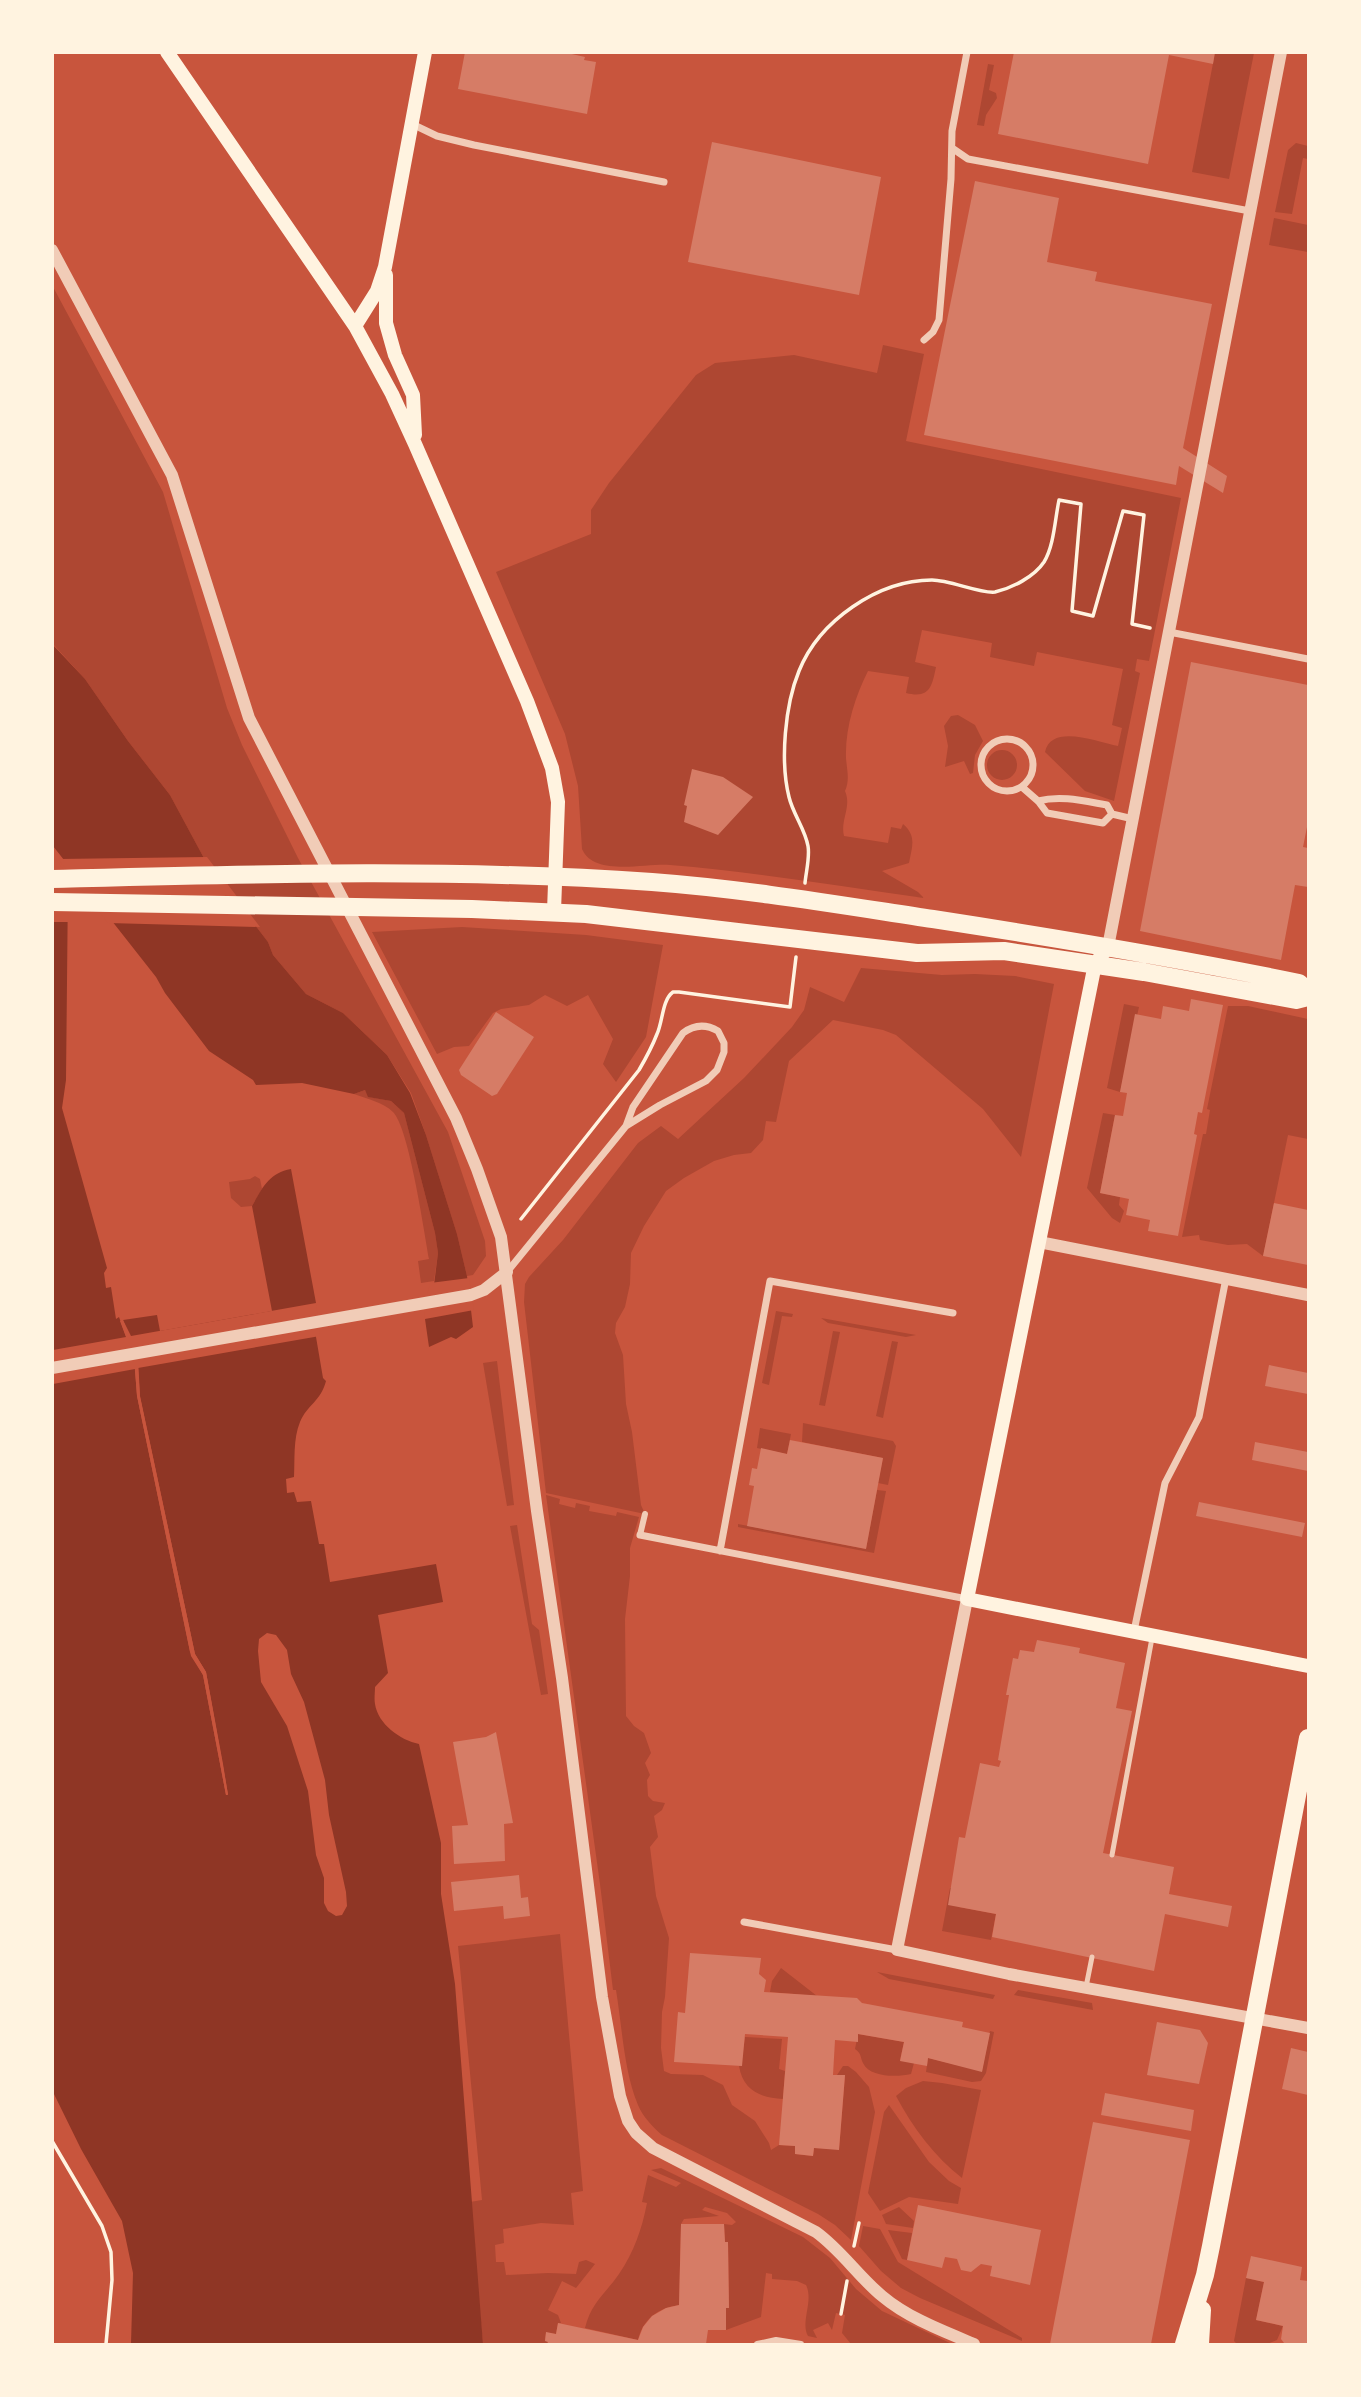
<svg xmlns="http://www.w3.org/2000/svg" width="1361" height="2397" font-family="'Archivo Narrow',sans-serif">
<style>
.green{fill:#ae4732}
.water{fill:#8f3625;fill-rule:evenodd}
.pier{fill:#c8553d}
.building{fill:#d67c66}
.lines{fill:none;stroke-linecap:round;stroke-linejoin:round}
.path{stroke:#fff3e0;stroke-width:3.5}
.service{stroke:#f1ccb7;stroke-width:5}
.pedestrian{stroke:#f1ccb7;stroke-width:6}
.minor{stroke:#f1ccb7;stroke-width:7}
.tertiary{stroke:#f1ccb7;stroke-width:12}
.secondary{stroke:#fff3e0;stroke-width:14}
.primary{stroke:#fff3e0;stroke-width:18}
</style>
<rect width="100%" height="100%" fill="#c8553d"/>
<!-- green -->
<path class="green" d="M1215,53H1254L1229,179L1192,172Z
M988,64L994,65L989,90L996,93L997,98L986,115L984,126L977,125Z
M1296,143L1308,146V159L1303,158L1292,214L1275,212L1288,150Z
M1274,218L1308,225V252L1269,245Z
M52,285L163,492L227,708L242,745L298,858L448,1132L485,1241L486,1256L473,1275L467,1276L457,1234L426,1135L411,1093L387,1055L343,1013L306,994L273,955L268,942L205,860L170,795L128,741L85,679L53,644Z
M883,345L924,354L906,441L1181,498L1149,661L1137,659L1135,671L1140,673L1114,801L1085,791L1045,752C1051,723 1098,742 1118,746L1122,728L1112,725L1123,669L1037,652L1034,666L990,657L992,643L922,630L915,662L936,667C932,686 930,699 906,693L909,677L868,671C855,697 845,728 846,758C847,771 850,779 845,791C852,807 840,820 844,836L888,843L891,827L901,829L903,824C917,836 912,847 909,863L882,871L918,892L924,898C840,886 755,872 670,865C645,863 594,877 582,849L578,786L565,734L496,572L591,534V510L609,483L696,375L715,363L794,355L877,373Z
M958,715L975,725L983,741L975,755L973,773L970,774L964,761L945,767L948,746L944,726L951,716Z
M987 765a15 15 0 1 1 30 0a15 15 0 1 1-30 0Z
M462,927L586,935L663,945L646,1037L616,1082L603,1064L613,1039L588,995L567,1006L545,995L529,1005L501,1009L493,1013L469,1046L454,1047L437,1054L372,932Z
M861,968L942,975L975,974L1015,976L1054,984L1021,1157L983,1109L896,1035L883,1030L833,1020L789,1061L776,1122L766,1121L763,1140L751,1153L734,1155L714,1161L684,1178L666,1191L644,1226L631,1253L630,1284L625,1307L616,1323L615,1333L623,1355L626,1404L632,1432L641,1505L645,1514L546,1493L524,1302L525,1284L529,1277L563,1240L638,1143L661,1126L678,1139L744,1078L792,1027L804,1010L810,987L844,1002Z
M1124,1004L1139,1007L1120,1092L1107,1088Z
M1228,1006H1248L1308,1019V1139L1288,1135L1263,1256L1247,1244L1228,1245L1200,1240L1199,1235L1182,1237L1203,1134H1206L1210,1110L1207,1109Z
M365,1090L369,1097L391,1101L404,1113L435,1233L438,1253L434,1281L421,1283L418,1261L429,1259C424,1231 409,1128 393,1112C383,1102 367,1099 354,1094Z
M1103,1113L1115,1115L1100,1193L1120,1197L1119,1205L1124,1211L1120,1223L1112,1218L1087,1188Z
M255,1176L260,1179L262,1189L252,1206L241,1207L231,1198L229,1182L250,1179Z
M776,1311L793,1314L792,1317L782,1316L769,1385L762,1383Z
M821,1318L916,1335L906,1337L828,1323Z
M833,1331L840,1332L825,1406L819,1405Z
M892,1341L898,1342L883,1418L876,1416Z
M497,1361L514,1505L507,1506L483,1363Z
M803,1423L893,1441L896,1446L888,1485L878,1483L883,1458L802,1442Z
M760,1428L791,1434L787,1454L757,1448Z
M877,1490L886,1491L874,1553L738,1527V1524L866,1549Z
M546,1495L560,1499L559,1504L575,1508L576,1503L590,1506L589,1511L616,1516L617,1512L639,1517L630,1548V1576L625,1619L626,1716L634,1726L644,1733L651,1753L645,1763L650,1775L647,1780L648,1796L653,1801L665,1803L662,1810L654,1816L658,1837L650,1847L656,1896L669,1938L665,1997L662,2012L661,2048L664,2071L671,2074L703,2075L723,2085L732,2105L755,2121L769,2143L771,2150L779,2145L795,2146V2154L813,2156L814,2148L839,2149L845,2076L837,2075L843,2066H848L856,2072L869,2087L875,2112L851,2240L835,2225L818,2214L662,2135C653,2127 643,2117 638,2105C624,2072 622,2026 616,1990H613L600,1884Z
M517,1525L532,1624L539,1630L548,1694L541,1695L510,1526Z
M950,1888L962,1890L959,1907L996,1914L991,1940L942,1931Z
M560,1934L583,2191L571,2193L574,2225L541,2223L503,2229L504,2243L495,2245L496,2262H504L506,2275L548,2273L576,2274L579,2262L586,2260L595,2264L576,2288L562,2281L548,2310L558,2315L561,2323H558L556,2334L546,2333L545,2340L548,2342L547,2344H483L470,2202L482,2200L458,1946Z
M781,1968L817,1996L770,1992L772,1981Z
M877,1972L995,1995L993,1999L889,1979Z
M1018,1990L1092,2003L1093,2010L1014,1995Z
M990,2031L994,2032L986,2073L981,2081L972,2082L926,2072L928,2058L982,2071Z
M858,2034L904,2042L900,2060L914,2063L911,2074C898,2077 870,2078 863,2063C860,2057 862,2054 855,2049Z
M745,2037L782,2039L779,2069L785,2071L783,2099C760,2098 743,2090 739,2066H741Z
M923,2081L942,2083L981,2090L962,2178C934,2156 913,2128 896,2096L906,2088Z
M889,2105L929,2162L949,2181L961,2188L958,2204L909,2197L880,2211L868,2193L884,2112Z
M661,2168L803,2237L830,2258L856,2289L882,2311L952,2344H851L842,2333L845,2315L836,2313L832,2330L828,2323L813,2330L817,2338L808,2336C800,2322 814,2301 806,2285L797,2281L772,2279V2274L766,2273L761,2317L726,2330V2308H729L728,2242H725L724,2224L732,2225L736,2222L727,2213L705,2207L702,2210L719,2216L684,2219L681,2224L679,2305C658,2308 643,2319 638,2340L585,2328C591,2303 605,2294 619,2274C634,2252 642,2229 647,2203L642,2202L648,2175L676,2187L681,2183L651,2170Z
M899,2207L914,2221L913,2228L886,2224L882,2215Z
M863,2226L880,2229L898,2262L1022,2338V2341L920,2298L901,2288L881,2271L859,2246Z
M888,2230L912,2233L907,2260L902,2259Z
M1246,2278L1264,2282L1256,2320L1283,2326L1277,2340L1267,2344H1237L1234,2341Z"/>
<!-- water -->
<path class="water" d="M52,644L85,679L128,741L170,795L205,860L268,942L273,955L306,994L343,1013L387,1055L410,1093L426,1135L457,1234L467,1276L473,1327L456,1339L451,1337L429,1347L425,1319L433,1293L438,1253L435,1233L404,1113L391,1101L368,1097L365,1090L354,1094L302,1083L256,1085L253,1080L209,1051L165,993L156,977L53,846Z
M52,861L68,883L66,1080L62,1108L107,1268L104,1273L106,1288L111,1287L116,1319L119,1317L134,1359L137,1396L191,1656L203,1675L226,1795L228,1794L206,1672L195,1654L140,1396L138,1359L123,1320L157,1315L160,1331L272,1311L252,1206C263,1187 269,1173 291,1169L316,1303V1337L323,1378L326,1381C321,1401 307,1405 300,1422C293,1439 295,1459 294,1477L286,1479L287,1493L294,1492L297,1502L311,1501L319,1544H324L330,1582L436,1564L443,1602L378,1615L388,1673L375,1687C375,1692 374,1699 375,1704C378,1724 400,1740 419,1744L441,1843V1894L455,1984L483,2344H131L133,2273L122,2221L81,2149L53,2092ZM267,1633L276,1635L287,1650L291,1674L304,1702L325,1780L329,1815L346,1892L347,1906L342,1915L336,1916L328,1911L324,1903V1878L316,1855L308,1791L287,1726L261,1682L258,1651L259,1639Z"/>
<!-- pier -->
<path class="pier" d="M207,857L260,927L108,923L58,859Z
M53,859H56L72,882V922H52Z
M469,1278L474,1310L425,1319L424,1309L430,1283Z
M316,1303L320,1336L138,1368L140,1397L195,1654L206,1672L223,1764L228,1795H226L203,1675L190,1652L137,1396L135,1369L53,1384V1350L126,1337L120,1321L123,1320L131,1336Z"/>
<!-- building -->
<path class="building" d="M465,52H563L585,57L584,60L596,62L587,114L458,89Z
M1014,52H1215L1213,64L1169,55L1148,164L998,134Z
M712,142L881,177L859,295L688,262Z
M975,181L1059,198L1047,262L1097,272L1095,281L1212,304L1183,448L1227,476L1223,493L1179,466L1176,485L924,435Z
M1191,662L1308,685V822L1303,847L1308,848V887L1295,885L1281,960L1140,931Z
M692,769L723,777L753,797L718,835L684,822L687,806L684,805Z
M1191,999L1223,1005L1202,1113L1198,1112L1194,1134L1197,1135L1178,1236L1148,1231L1150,1220L1126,1215L1129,1199L1100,1193L1115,1115L1123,1116L1127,1093L1120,1092L1135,1014L1161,1019L1163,1006L1189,1011Z
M496,1012L534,1037L497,1094L492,1096L461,1075L459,1070Z
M1274,1203L1308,1210V1265L1263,1256Z
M1269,1365L1308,1373V1394L1265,1386Z
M790,1440L883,1458L866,1549L747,1526L754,1486L749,1485L752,1468L757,1469L761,1448L787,1454Z
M1255,1442L1308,1452V1471L1252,1460Z
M1199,1502L1305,1523L1302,1537L1196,1516Z
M1037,1640L1080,1648L1079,1653L1125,1663L1116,1708L1132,1711L1103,1853L1174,1867L1169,1894L1232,1906L1228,1927L1165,1914L1154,1971L992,1937L996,1914L948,1905L959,1837L965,1838L980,1763L999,1767L1001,1761L998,1760L1009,1695H1006L1013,1658L1018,1659L1020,1650L1034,1652Z
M496,1732L513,1823L504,1824L505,1861L454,1864L452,1826L468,1825L453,1742L486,1737Z
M519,1875L521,1898L528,1897L530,1916L504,1919L503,1906L454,1911L451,1882Z
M690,1953L761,1958L759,1974L766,1980L764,1992L857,1998L862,2003L963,2022L962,2027L990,2033L982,2072L928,2058L927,2066L900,2061L904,2042L858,2034V2042L835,2040L833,2075H845L839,2150L814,2148L813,2156L795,2154V2146L779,2145L788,2037L745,2034L742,2066L674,2062L678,2012L685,2013Z
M1157,2022L1200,2030L1208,2043L1199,2084L1147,2075Z
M1291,2048L1308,2052V2095L1282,2089Z
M1105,2093L1194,2110L1191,2131L1101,2115Z
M1093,2122L1190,2140L1151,2344H1050Z
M918,2205L1041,2230L1030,2285L990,2276L992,2266L981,2264L971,2272L961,2270L957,2259L945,2257L942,2268L907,2260Z
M681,2224H724L725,2242H728L729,2308H726V2330H708L706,2344H547L548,2342L545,2341L546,2332L556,2334L558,2323L638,2340L643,2327L652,2316L666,2308L679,2305Z
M1251,2256L1302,2267L1300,2280L1308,2281V2344L1284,2343L1281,2339L1283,2326L1256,2320L1264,2282L1246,2278Z"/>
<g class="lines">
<!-- path -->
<path class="path" d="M805,883C806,872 810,857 808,846C805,829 793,814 789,797C780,761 785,705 799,671C819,621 878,580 932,580C950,580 981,594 995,592C1012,588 1034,577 1044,562C1054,546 1055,519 1059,500L1081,504L1072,611L1093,616L1123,511L1144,515L1132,624L1150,628
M521,1219L639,1070C646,1058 652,1047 657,1034C663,1021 662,1000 673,992H679L790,1007L796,957
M52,2141L102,2226L111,2252L112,2280L106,2344
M854,2246L859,2223
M841,2314L847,2281"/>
<!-- service -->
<path class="service" d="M1112,1855L1152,1638
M1086,1987L1092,1957"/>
<!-- pedestrian -->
<path class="pedestrian" d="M640,1535L645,1514
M757,2344L776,2340L801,2344"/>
<!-- minor -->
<path class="minor" d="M412,124L437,136L474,145L664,182
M952,148L968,159L1250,211
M924,340L933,332L939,320L951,179L952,131L967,52
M1169,632L1308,659
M981 765a26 26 0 1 1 52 0a26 26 0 1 1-52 0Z
M1022,787L1038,801L1047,813L1103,823L1112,814
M1038,801C1061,795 1084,801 1107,805L1112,814L1133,819
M507,1272L626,1126L660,1105L706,1081L717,1070L724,1052V1043L718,1031C706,1024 695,1024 683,1033L633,1107L626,1126
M640,1535L967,1599
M720,1551L770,1281L953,1313
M1134,1631L1165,1483L1199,1417L1226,1278
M744,1922L897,1950"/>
<!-- tertiary -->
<path class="tertiary" d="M52,250L172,475L249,718L456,1118L477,1169L501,1237L537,1511L562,1678L602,1997L620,2096L628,2121L636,2133L653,2148L816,2232C841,2250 858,2276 882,2296C908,2318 943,2331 974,2344
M1108,947L1281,52
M1039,1242L1308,1295
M52,1368L471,1295L484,1290L507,1272
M967,1599L897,1950L1009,1974L1308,2028"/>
<!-- secondary -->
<path class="secondary" d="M167,52L355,326L392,394L415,444L527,701L552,768L558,802L554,911
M386,275V323L395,355L413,395L415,435
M355,326L377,291L385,267L425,52
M1108,947L1095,964L967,1599L1308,1666"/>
<!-- primary -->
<path class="primary" d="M52,879C252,874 453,868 652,882C746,889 840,905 933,919C1056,938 1178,958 1299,983L1308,991
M52,902L472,909L586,914L917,953L1004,951L1144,972L1296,1000L1308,997
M1184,2344L1205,2275L1211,2246L1308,1738
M1200,2344L1202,2310"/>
</g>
<!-- border -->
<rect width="1361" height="2397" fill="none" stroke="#fff3e0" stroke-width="108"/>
</svg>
